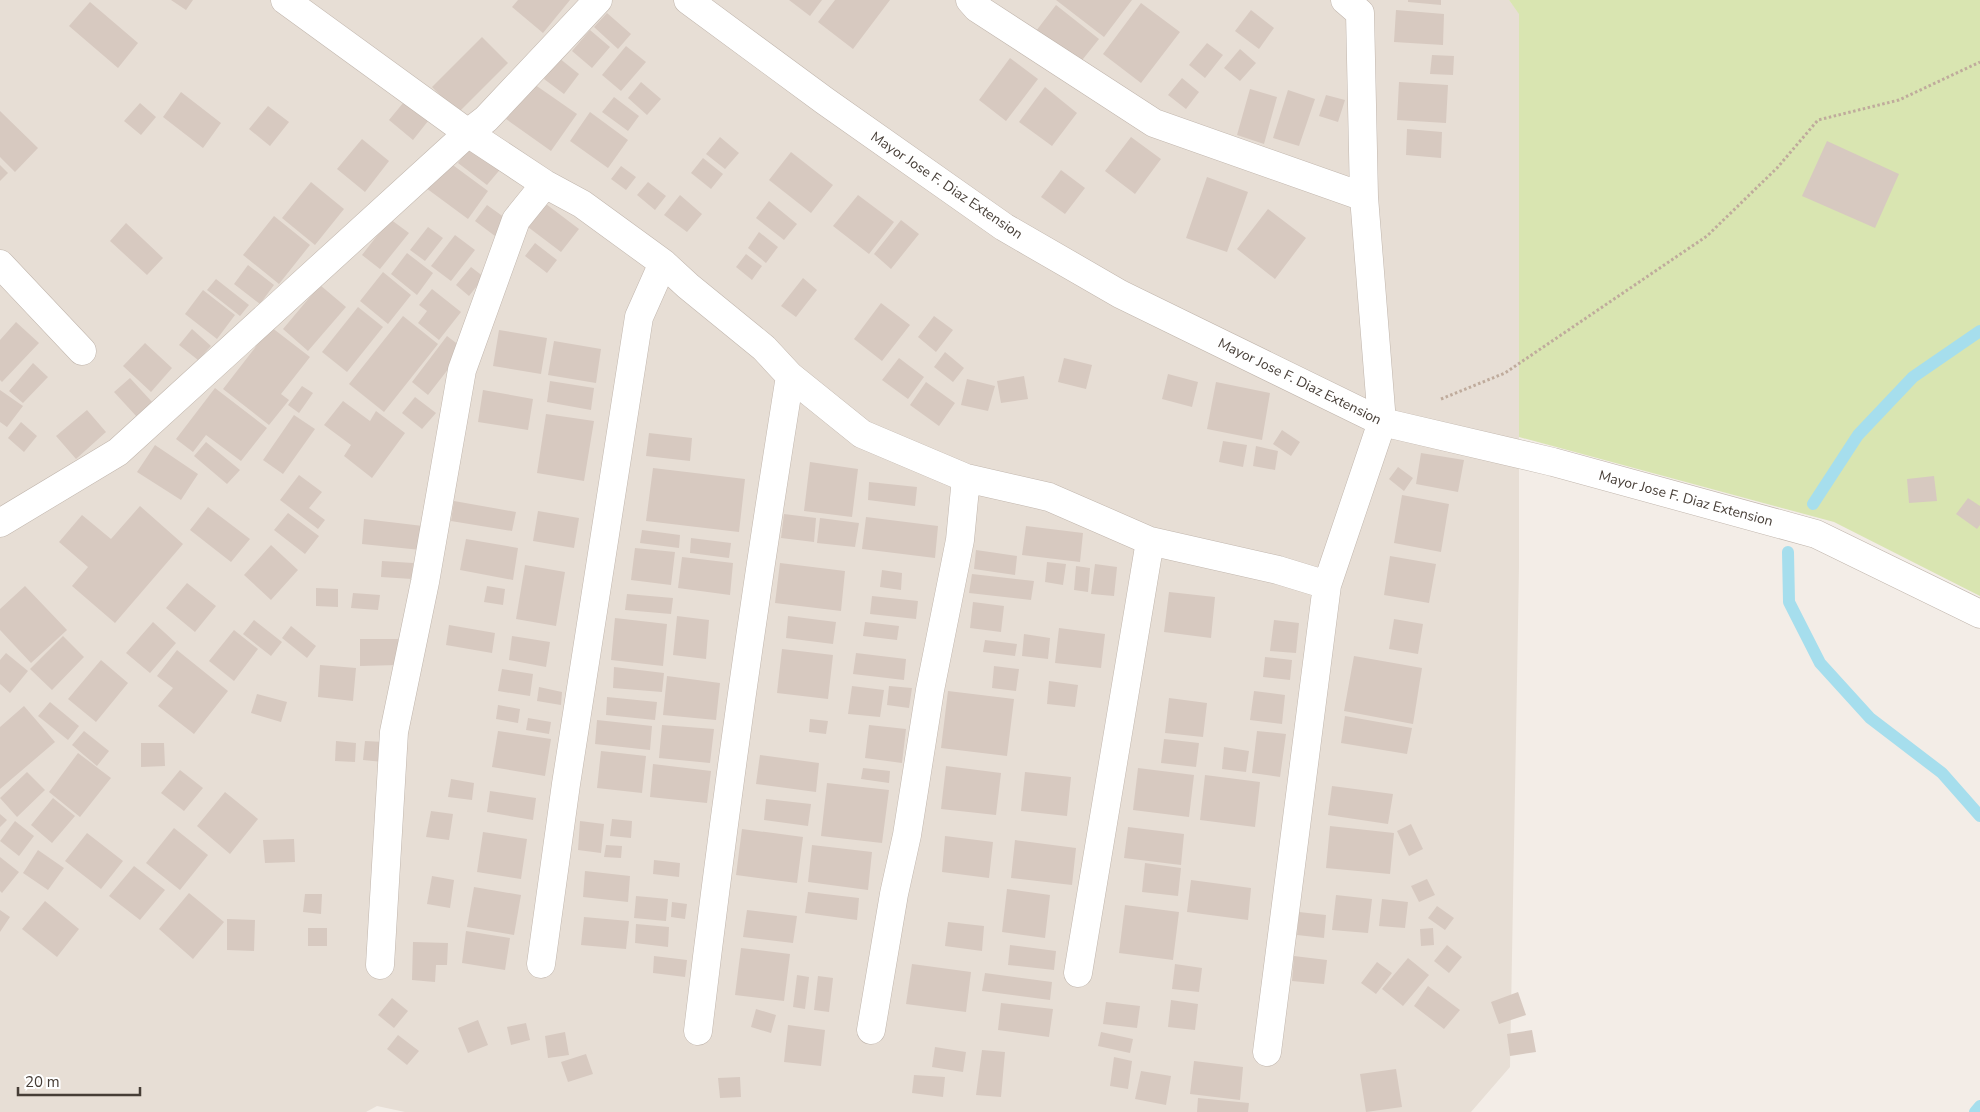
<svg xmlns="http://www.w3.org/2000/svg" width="1980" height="1112" font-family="'Nunito Sans',sans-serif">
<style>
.residential{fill:#e7ded5}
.green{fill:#d9e5b1}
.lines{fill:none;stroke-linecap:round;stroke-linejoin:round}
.stream{stroke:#a6deed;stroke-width:12}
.building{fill:#d7c9c0}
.minor-casing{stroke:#c1b6ad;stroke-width:29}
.path{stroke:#bfab9c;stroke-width:3;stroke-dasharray:2.5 2.5;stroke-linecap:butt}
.minor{stroke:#fff;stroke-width:28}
.labels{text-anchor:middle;stroke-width:4;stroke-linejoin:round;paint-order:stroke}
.street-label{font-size:14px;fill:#463d36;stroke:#fff}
</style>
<rect width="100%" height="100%" fill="#f3ede7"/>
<!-- residential -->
<path class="residential" d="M0,0H1509L1519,13V567L1510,1067L1471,1112H405L377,1106L366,1112H0Z"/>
<!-- green -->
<path class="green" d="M1509,0H1980V596L1834,522L1519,437V14Z"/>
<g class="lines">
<!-- stream -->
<path class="stream" d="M1813,504L1858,435L1913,377L1980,331
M1788,552L1789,602L1820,663L1870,718L1942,773L1980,816
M1975,1112L1980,1106"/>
</g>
<!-- building -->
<path class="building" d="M171,0H193L186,10Z
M518,0H570L543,33L512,7Z
M789,0H822L810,16Z
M835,0H890L853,49L818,22Z
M1056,0H1132L1104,37Z
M1408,0H1441V5L1408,2Z
M90,2L138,43L118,68L69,26Z
M1141,3L1180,32L1141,83L1103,54Z
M1056,5L1099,39L1079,64L1036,31Z
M1251,10L1274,28L1259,49L1235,31Z
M1396,10L1444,14L1443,45L1394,42Z
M607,13L631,34L618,49L594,27Z
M590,30L610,47L592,68L572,51Z
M482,37L508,63L458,113L432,87Z
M1207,43L1223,55L1205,78L1189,65Z
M626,46L646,62L621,91L602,75Z
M1240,49L1256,63L1240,81L1224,68Z
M1432,55L1454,56L1453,75L1430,74Z
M559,58L579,74L564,94L544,79Z
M1010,58L1038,79L1006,121L979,100Z
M1182,78L1199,92L1186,109L1168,95Z
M531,82L577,114L551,151L506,119Z
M641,82L661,99L647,115L628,98Z
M1399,82L1448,85L1446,123L1397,120Z
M1045,87L1077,113L1052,146L1019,122Z
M1250,89L1277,97L1264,144L1237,135Z
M1288,90L1315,99L1299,146L1273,138Z
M181,92L221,123L203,148L163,117Z
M1326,95L1345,100L1338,122L1319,116Z
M408,97L432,116L413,140L389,120Z
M614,97L639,116L628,131L602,112Z
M140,103L156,117L141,135L124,121Z
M268,106L289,122L270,146L249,129Z
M0,111L38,148L15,172L0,157Z
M590,112L628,140L608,168L570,141Z
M1407,129L1442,132L1441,158L1406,155Z
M720,137L739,153L725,169L706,154Z
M1131,137L1161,159L1135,194L1105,171Z
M362,139L389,161L365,192L337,169Z
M1827,141L1899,174L1875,228L1802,196Z
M473,143L503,166L487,185L458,163Z
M791,152L833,185L811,213L769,180Z
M703,158L723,174L711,189L691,173Z
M446,160L488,191L468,219L426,188Z
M0,165L8,173L0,181Z
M621,166L636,177L626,190L611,179Z
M1061,170L1085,188L1065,214L1041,197Z
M1207,177L1248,192L1227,252L1186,238Z
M311,182L344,209L315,245L282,218Z
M648,182L666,196L655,210L637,195Z
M680,195L702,214L687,232L664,215Z
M858,195L894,222L869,254L833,226Z
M769,201L797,224L784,240L756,218Z
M546,204L579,229L561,252L528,227Z
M487,205L508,220L495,236L475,221Z
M1268,209L1306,238L1275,279L1237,249Z
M274,216L310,245L279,284L243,255Z
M390,219L409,233L380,269L362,255Z
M901,220L919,234L891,269L874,254Z
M126,223L163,258L147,275L110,241Z
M428,227L443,238L425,261L410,250Z
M759,232L778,247L766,263L748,248Z
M455,235L475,250L451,281L431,266Z
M535,243L557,260L547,273L525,256Z
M407,253L433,273L417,295L391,274Z
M746,254L762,266L752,280L736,267Z
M248,265L274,285L260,304L234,284Z
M471,267L484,277L469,296L456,285Z
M383,272L411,295L388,324L360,301Z
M803,278L817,290L796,317L781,306Z
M216,279L249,305L240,316L207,290Z
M320,285L346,307L308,351L283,329Z
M432,289L461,312L439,340L418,323L427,311L419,305Z
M203,290L235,315L217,339L185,314Z
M881,303L910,325L882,361L854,339Z
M358,307L383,327L347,372L322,352Z
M403,316L438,344L384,412L349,384Z
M934,316L953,330L936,352L918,337Z
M16,322L39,343L2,382L0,380V340Z
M271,327L310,357L281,394L289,400L269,425L223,389Z
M192,329L211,346L198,360L179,345Z
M499,330L547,338L541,374L493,366Z
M447,336L464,349L428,395L412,382Z
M554,341L601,349L596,383L548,375Z
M145,343L172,368L151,392L123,366Z
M945,352L964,368L953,382L934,367Z
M899,358L924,377L908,399L882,380Z
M1064,358L1092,365L1086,389L1058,382Z
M33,363L48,377L23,403L9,391Z
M1168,374L1198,382L1192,407L1162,399Z
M1024,376L1028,399L1001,403L997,381Z
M130,378L153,403L137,417L114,392Z
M967,379L995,386L988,411L961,405Z
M550,381L594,388L591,410L547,402Z
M926,382L955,403L939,426L910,405Z
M1216,382L1270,393L1262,440L1207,429Z
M302,386L313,393L299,413L288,405Z
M215,388L267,428L241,461L206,435L193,452L176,439Z
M0,390L23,406L7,427L0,422Z
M483,390L533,399L528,430L478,422Z
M415,397L436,413L422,429L402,413Z
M343,401L370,421L376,411L405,433L372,478L344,456L351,445L324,425Z
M87,410L106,432L76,459L56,436Z
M546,414L594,421L584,481L537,473Z
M294,415L315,429L283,474L263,460Z
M21,422L37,436L24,452L8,438Z
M1282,430L1300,442L1291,456L1273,444Z
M649,433L692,438L690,461L646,456Z
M1223,441L1247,445L1243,467L1219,462Z
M206,442L240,470L227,484L194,456Z
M155,445L198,474L181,500L137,472Z
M1256,446L1278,451L1275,470L1253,466Z
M1421,453L1464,460L1458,492L1416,484Z
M810,462L858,469L852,517L804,511Z
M1398,467L1413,478L1404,491L1389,479Z
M653,468L745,479L739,532L646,521Z
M299,475L322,492L309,508L325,520L318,529L280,500Z
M1934,476L1937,501L1909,503L1907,479Z
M869,482L917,487L915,506L868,500Z
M1402,495L1449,504L1441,552L1394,543Z
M1968,498L1980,506V525L1977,529L1956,514Z
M454,501L516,512L512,531L451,521Z
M140,506L183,544L115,623L72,586L88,567L59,542L82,515L111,539Z
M208,507L250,539L231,562L190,530Z
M538,511L579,518L574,548L533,541Z
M288,513L319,536L305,554L274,530Z
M784,514L816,518L814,542L781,538Z
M866,517L938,526L935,558L862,549Z
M820,518L859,523L855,547L817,543Z
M364,519L423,526L421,550L362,544Z
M1026,526L1083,533L1080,562L1022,555Z
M642,530L680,535L679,548L640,543Z
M691,538L731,543L729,558L690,553Z
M466,539L518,548L513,580L460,570Z
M271,545L298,570L271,600L244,575Z
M635,548L675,552L671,585L631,580Z
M976,550L1017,556L1015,575L974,569Z
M1390,556L1436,564L1429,603L1384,595Z
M682,557L733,563L730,595L678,588Z
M382,561L413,563L412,579L381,577Z
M1047,562L1066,564L1063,585L1045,582Z
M780,563L845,571L841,611L775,603Z
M1095,564L1117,567L1114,596L1091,594Z
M525,565L565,572L556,626L516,619Z
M1076,566L1090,568L1088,592L1074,590Z
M882,570L902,573L901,590L880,587Z
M972,574L1034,581L1031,600L969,593Z
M187,583L216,606L195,632L166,608Z
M25,586L67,630L31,663L0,630V609Z
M487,586L505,589L503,605L484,602Z
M316,588L338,589V607L316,606Z
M1169,592L1215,597L1211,638L1164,632Z
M353,593L380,595L378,610L351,608Z
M627,594L673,598L671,614L625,610Z
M872,596L918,601L916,619L870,614Z
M973,602L1004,606L1001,632L970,628Z
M677,616L709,620L706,659L673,655Z
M788,616L836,622L833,644L786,638Z
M615,618L667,624L663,666L611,660Z
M1394,619L1423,624L1418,654L1389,649Z
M254,620L282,642L271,656L243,634Z
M1274,620L1299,623L1296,653L1270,651Z
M153,622L176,643L150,673L126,653Z
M865,622L899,626L897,640L863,636Z
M449,625L495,633L492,653L446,645Z
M291,626L316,646L307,658L282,638Z
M1059,628L1105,634L1101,668L1055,663Z
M234,630L258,649L234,681L209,661Z
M1024,634L1050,638L1048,659L1022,656Z
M63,636L84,657L52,690L30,669Z
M512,636L550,642L546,667L509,660Z
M360,639H398V665L360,666Z
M985,640L1017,644L1015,656L983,652Z
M782,649L833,655L828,699L777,693Z
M177,650L228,691L194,734L158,706L173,688L157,676Z
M6,653L28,671L10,693L0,684V660Z
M856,653L906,659L904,680L853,674Z
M1354,656L1422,668L1413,724L1344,711Z
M1265,657L1292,660L1290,680L1263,677Z
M101,660L128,683L96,722L68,699Z
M320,665L356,668L353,701L318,697Z
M994,666L1019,669L1016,691L992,688Z
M614,667L664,673L662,692L613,688Z
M502,669L533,674L530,696L498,691Z
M667,676L720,683L716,720L663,715Z
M1049,681L1078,685L1075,707L1047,704Z
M852,686L884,690L880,717L848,714Z
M889,686L912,688L909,708L887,705Z
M539,687L562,692L561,705L537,701Z
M948,691L1014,699L1007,756L941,748Z
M1254,691L1285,695L1282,724L1250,720Z
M257,694L287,702L281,722L251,713Z
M607,697L657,702L655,720L606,715Z
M1169,698L1207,703L1203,737L1165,733Z
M50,702L79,726L68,740L38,716Z
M498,705L520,709L518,723L496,719Z
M24,706L55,742L0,789V727Z
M1345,716L1412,728L1407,754L1341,743Z
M528,718L551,722L549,734L526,730Z
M810,719L828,721L826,734L809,732Z
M597,720L652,726L650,750L595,744Z
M662,725L714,729L710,763L659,758Z
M869,725L906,729L902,763L865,758Z
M84,731L109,751L97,766L72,745Z
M498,731L551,739L545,776L492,767Z
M1257,731L1286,734L1280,777L1252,773Z
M1164,739L1199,743L1196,767L1161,763Z
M336,741L356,743L355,762L335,761Z
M365,741L384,742L383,762L363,760Z
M141,743H164L165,766L141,767Z
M1224,747L1249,751L1246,772L1222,769Z
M601,751L646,756L642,793L597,788Z
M78,753L111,778L80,817L49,792Z
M760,755L819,763L816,792L756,784Z
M653,764L711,771L707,803L650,797Z
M946,766L1001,773L996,815L941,809Z
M863,768L890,771L889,783L861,779Z
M1138,768L1194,775L1189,817L1133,810Z
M180,770L203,788L184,811L161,793Z
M27,772L45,790L17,817L0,798Z
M1025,772L1071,777L1067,816L1021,811Z
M1205,775L1260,782L1255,827L1200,820Z
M451,779L474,783L472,800L448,797Z
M827,783L889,790L882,843L821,836Z
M1332,786L1393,794L1388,824L1328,815Z
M490,791L536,798L533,820L487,812Z
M225,792L258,819L230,854L197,826Z
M53,798L75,816L52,843L31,825Z
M766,799L811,804L808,826L764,820Z
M431,811L453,814L449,840L426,837Z
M0,814L7,820L0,827Z
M612,819L632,821L631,838L610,836Z
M15,821L34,836L19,856L0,841Z
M580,821L604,824L601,853L578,850Z
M1411,824L1423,849L1409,856L1397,831Z
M1330,826L1394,833L1390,874L1326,868Z
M1128,827L1184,834L1181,865L1124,858Z
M174,828L208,855L180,890L146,863Z
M742,829L803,837L797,883L736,875Z
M483,832L527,839L521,879L477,872Z
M87,833L123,861L101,889L65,861Z
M945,836L993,842L989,878L942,872Z
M294,839L295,862L265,863L263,840Z
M1015,840L1076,848L1072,885L1011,878Z
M606,845L622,846L621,858L604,857Z
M812,845L872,852L868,890L808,882Z
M38,850L64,868L48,890L23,873Z
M0,857L19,872L2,893L0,891Z
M654,860L680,863L679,877L653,874Z
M1145,863L1181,868L1178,896L1142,892Z
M134,866L165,890L140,920L109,896Z
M585,871L630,876L628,902L583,897Z
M432,876L454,880L450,908L427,904Z
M1427,879L1435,895L1419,902L1411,886Z
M1191,880L1251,888L1248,920L1187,912Z
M474,887L521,895L514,935L467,927Z
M1007,889L1050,895L1045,938L1002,932Z
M808,892L859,898L857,920L805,913Z
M189,893L224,922L193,959L159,929Z
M305,894H322L321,914L303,912Z
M1336,895L1372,899L1368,933L1332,930Z
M636,896L668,899L666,921L634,918Z
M1382,899L1408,902L1405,928L1379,926Z
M45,901L79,929L57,957L22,929Z
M672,902L687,904L685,919L671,917Z
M1125,905L1179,912L1173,960L1119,953Z
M1437,906L1454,918L1445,930L1428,918Z
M0,910L10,917L0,932Z
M747,910L797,916L793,943L743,937Z
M1299,912L1326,915L1324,938L1297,935Z
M584,917L629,921L626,949L581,945Z
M227,919L255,920L254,951L227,950Z
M948,922L984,926L982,951L945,946Z
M636,924L669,927L668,947L635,943Z
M308,928H327V946H308Z
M1433,928L1434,945L1421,946L1420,929Z
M466,931L510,938L505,970L462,963Z
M413,942L448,943L447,965H436L435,982L412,980Z
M1010,945L1056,951L1054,970L1008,965Z
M1447,945L1462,957L1449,973L1434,961Z
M741,948L790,954L784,1001L735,995Z
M654,956L687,960L685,977L653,973Z
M1294,956L1327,960L1324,984L1292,981Z
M1408,958L1429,975L1403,1006L1382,989Z
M1377,962L1392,973L1376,994L1361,983Z
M912,964L971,972L966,1012L906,1004Z
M1175,964L1202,968L1199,992L1172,989Z
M985,973L1052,982L1050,1000L982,991Z
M797,975L809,977L805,1009L793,1007Z
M818,976L833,978L829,1012L814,1010Z
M1428,986L1460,1010L1444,1029L1414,1006Z
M1518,992L1526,1015L1499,1024L1491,1002Z
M392,998L408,1011L394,1028L378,1015Z
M1171,1000L1198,1004L1195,1030L1168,1027Z
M1106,1002L1140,1006L1137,1028L1103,1024Z
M1001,1003L1053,1009L1049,1037L998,1030Z
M756,1009L776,1015L771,1033L751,1027Z
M478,1020L488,1045L468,1053L458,1028Z
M526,1023L530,1040L511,1045L507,1027Z
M788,1025L825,1030L821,1066L784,1062Z
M1532,1030L1536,1052L1510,1056L1507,1034Z
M565,1032L569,1055L548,1058L545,1036Z
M1101,1032L1133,1039L1130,1053L1098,1046Z
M398,1035L419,1051L407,1065L387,1049Z
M935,1047L966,1052L963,1072L932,1067Z
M982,1050L1005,1052L1001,1097L976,1095Z
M586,1054L593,1074L568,1082L561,1062Z
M1114,1057L1132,1061L1128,1089L1110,1086Z
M1194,1061L1243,1067L1240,1100L1190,1094Z
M1396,1069L1402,1107L1366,1112L1360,1074Z
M1141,1071L1171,1076L1166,1105L1135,1099Z
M914,1075L945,1077L943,1097L912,1093Z
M740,1077L741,1097L720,1098L718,1078Z
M1198,1098L1249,1103L1248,1112H1197Z"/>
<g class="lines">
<defs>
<path id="minor" d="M285,0L468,133L545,184L582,204L663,263L688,286L764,348L790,376L862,434L966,478L1049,497L1150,541L1278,570L1327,585
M688,0L825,101L1004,227L1120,294L1382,422L1553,462L1816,534L1980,614
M970,0L977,8L1154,123L1364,197
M0,264L82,351
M0,523L118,452L468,133L486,119L598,0
M541,964L566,784L639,317L663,263
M380,965L394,732L425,582L462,370L516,220L545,184
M1078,973L1150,541
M871,1030L894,894L907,835L930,690L960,540L966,478
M698,1031C724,812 755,594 790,376
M1267,1052L1327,585L1382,422L1364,197L1360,13L1345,0"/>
</defs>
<!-- minor casing -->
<use href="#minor" class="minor-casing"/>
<!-- path -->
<path class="path" d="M1441,399L1505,373L1707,236L1777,168L1818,120L1899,100L1980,62"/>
<!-- minor -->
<use href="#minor" class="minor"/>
</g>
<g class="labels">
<!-- street labels -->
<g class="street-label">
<text transform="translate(947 185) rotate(34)" y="5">Mayor Jose F. Diaz Extension</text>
<text transform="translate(1300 381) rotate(26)" y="5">Mayor Jose F. Diaz Extension</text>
<text transform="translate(1686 498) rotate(15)" y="5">Mayor Jose F. Diaz Extension</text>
</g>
</g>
<!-- scale -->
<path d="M18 1087v8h122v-8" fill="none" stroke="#463d36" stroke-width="2.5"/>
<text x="25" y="1087" font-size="15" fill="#463d36" stroke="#ffffff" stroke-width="4" paint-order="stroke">20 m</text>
</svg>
